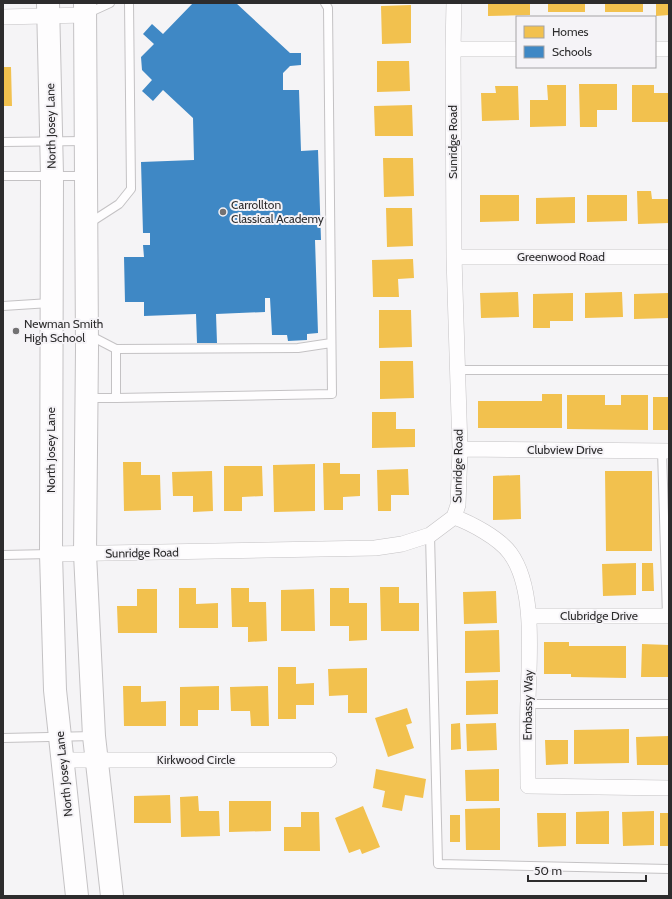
<svg xmlns="http://www.w3.org/2000/svg" width="672" height="899" font-family="Cabin,sans-serif">
<style>
.homes{fill:#f2c14e}
.schools{fill:#3f88c5}
.lines{fill:none;stroke-linecap:round;stroke-linejoin:round}
.lane-casing{stroke:#c4c2c4;stroke-width:10}
.street-casing{stroke:#c4c2c4;stroke-width:16}
.secondary-casing{stroke:#c4c2c4;stroke-width:24}
.lane{stroke:#fefdfe;stroke-width:8}
.street{stroke:#fefdfe;stroke-width:15}
.secondary{stroke:#fefdfe;stroke-width:22}
.poi-dot{fill:#737273;stroke:#f5f3f7;stroke-width:1.5}
.labels{text-anchor:middle;stroke-width:4;stroke-linejoin:round;paint-order:stroke}
.street-label{font-size:12px;fill:#2d2c2d;stroke:#f5f3f7}
.poi-label{font-size:12px;fill:#2d2c2d;stroke:#f5f3f7;text-anchor:start}
</style>
<rect width="100%" height="100%" fill="#f5f4f6"/>
<!-- homes -->
<path class="homes" d="M488,3H530V15L488,16Z
M548,3H585V12H548Z
M605,3H643V12H605Z
M656,3H669V15L656,16Z
M411,5V43L382,44L381,6Z
M377,61H409L410,91L377,92Z
M3,67H11L12,106H3Z
M579,84H617V110H597V127H580Z
M547,85H566V126L530,127V100H548Z
M632,85H654V93H668L669,122H632Z
M495,86H518L519,120L482,121L481,93H496Z
M412,105L413,136H375L374,106Z
M383,158H413L414,196L384,197Z
M637,191H651L652,199H669V223L638,224Z
M480,195H519V221L480,222Z
M587,195H627V221L587,222Z
M575,197V223L536,224V198Z
M386,208H412L413,246L387,247Z
M413,259L414,278L398,279L399,297H373L372,260Z
M518,292L519,317L481,318L480,293Z
M622,292L623,317L585,318V293Z
M573,293V321H550V328H533V294Z
M669,293V318L634,319V294Z
M379,310H411L412,347L379,348Z
M380,361H413L414,398L380,399Z
M542,394H562V428H478V401H542Z
M567,395H605V405H621V395H648V430L567,429Z
M653,397H669V430H653Z
M372,412H396V429H415V447L372,448Z
M123,462H141V475H160L161,510L124,511Z
M323,463H340V474H360V496L343,497V510H324Z
M315,464V511L274,512L273,465Z
M224,466H262L263,496L242,497V511H224Z
M408,469L409,495H391V511H378L377,470Z
M212,471L213,511L193,512V496H173L172,472Z
M605,471H652V551H606Z
M520,475L521,519L493,520V476Z
M636,563V595L603,596L602,564Z
M642,563H653L654,591H642Z
M380,587H399V603H419V631H381Z
M179,588H196V604L218,603V628H179Z
M231,588H249V602H266L267,641L248,642V627H232Z
M330,588H349V603H367V640L349,641V626H330Z
M137,589H157V633H118L117,606H137Z
M314,589L315,631H281V590Z
M496,591L497,623L464,624L463,592Z
M499,630L500,672L465,673V631Z
M544,642H569V646H626V678L571,677V674H544Z
M642,644L669,645V677H641Z
M278,667H296V684L314,683V705H296V719H278Z
M367,668V713H348V695L329,696L328,669Z
M498,680V714L466,715V681Z
M123,686H141V702L166,701V726H124Z
M219,686V710H198V726H180V687Z
M268,686L269,726H251L250,711H231L230,687Z
M407,708L412,723L406,725L414,748L388,757L375,718Z
M460,723L461,749L451,750V724Z
M496,723L497,750L467,751L466,724Z
M629,729V763L574,764V730Z
M669,736V765H637L636,737Z
M545,740H568V764L546,765Z
M376,769L426,779L423,798L405,795L402,811L382,807L385,791L373,788Z
M499,769V801H466L465,770Z
M170,795L171,823H134V796Z
M198,796L199,811H219L220,836L181,837L180,797Z
M229,801H271V831L229,832Z
M363,806L380,847L362,854L360,849L349,853L335,818Z
M500,808V850H466L465,809Z
M609,811V844H576V812Z
M654,811V845L623,846L622,812Z
M301,812H319L320,851H284V827H301Z
M537,813H566V846L538,847Z
M660,813H669V846H660Z
M450,815H460V842H450Z"/>
<!-- schools -->
<path class="schools" d="M193,3H236L290,53H301V65L290,66L283,73V90H299L301,151L318,150L321,240H315L318,333L307,334V340L288,341L287,335H272L270,298H265V312L216,314L217,343H197L196,314L144,316V302H125L124,257H144L143,245H150V233H143L141,162L194,160L193,118L163,90L153,101L142,91L152,80L142,70L141,57L154,44L143,34L152,24L163,34Z"/>
<g class="lines">
<defs>
<path id="lane" d="M325,3L328,8L332,394L116,398V349L298,348L331,343
M86,14L110,3
M3,142L84,141
M3,176H86
M88,224L119,204L131,189L129,3
M3,306L50,303
M89,335L116,349
M457,370H669
M87,398H116
M662,451L667,616
M430,535L438,864L669,869
M3,555L50,554
M528,704H669
M3,738L94,736"/>
<path id="street" d="M3,17L85,15
M453,49H517
M655,49H669
M454,257H669
M460,449L669,451
M454,517C471,523 499,538 510,553C536,588 529,658 528,701C527,729 528,758 528,786L669,788
M51,554L375,548L402,544L430,535L454,517L458,505L460,449L454,257L453,49L454,3
M529,616H669
M62,760H329"/>
<path id="secondary" d="M48,3L52,175L51,554L55,690L77,896
M85,3L87,349L85,554L94,736L112,896"/>
</defs>
<!-- lane casing -->
<use href="#lane" class="lane-casing"/>
<!-- street casing -->
<use href="#street" class="street-casing"/>
<!-- secondary casing -->
<use href="#secondary" class="secondary-casing"/>
<!-- lane -->
<use href="#lane" class="lane"/>
<!-- street -->
<use href="#street" class="street"/>
<!-- secondary -->
<use href="#secondary" class="secondary"/>
</g>
<!-- markers -->
<g class="poi-dot">
<circle cx="223" cy="212" r="4"/>
<circle cx="16" cy="331" r="4"/>
</g>
<g class="labels">
<!-- street labels -->
<g class="street-label">
<text transform="translate(51 126) rotate(-91)" y="4">North Josey Lane</text>
<text transform="translate(453 142) rotate(-90)" y="4">Sunridge Road</text>
<text x="561" y="261">Greenwood Road</text>
<text transform="translate(51 450) rotate(-90)" y="4">North Josey Lane</text>
<text x="565" y="454">Clubview Drive</text>
<text transform="translate(458 466) rotate(-89)" y="4">Sunridge Road</text>
<text transform="translate(142 553) rotate(-1)" y="4">Sunridge Road</text>
<text x="599" y="620">Clubridge Drive</text>
<text transform="translate(528 705) rotate(-89)" y="4">Embassy Way</text>
<text x="196" y="764">Kirkwood Circle</text>
<text transform="translate(64 774) rotate(-96)" y="4">North Josey Lane</text>
</g>
<!-- poi labels -->
<g class="poi-label">
<text x="231" y="209">Carrollton<tspan x="231" dy="14">Classical Academy</tspan></text>
<text x="24" y="328">Newman Smith<tspan x="24" dy="14">High School</tspan></text>
</g>
</g>
<!-- border -->
<rect width="672" height="899" fill="none" stroke="#2d2c2d" stroke-width="8"/>
<!-- legend -->
<rect x="516" y="16" width="140" height="52" fill="#f5f3f7" stroke="#a5a3a6"/>
<rect x="524" y="26" width="20" height="12" fill="#f2c14e" stroke="#a5a3a6"/>
<text x="552" y="36" font-size="12" fill="#2d2c2d">Homes</text>
<rect x="524" y="46" width="20" height="12" fill="#3f88c5" stroke="#a5a3a6"/>
<text x="552" y="56" font-size="12" fill="#2d2c2d">Schools</text>
<!-- scale -->
<path d="M528 875v6h118v-6" fill="none" stroke="#2d2c2d" stroke-width="2"/>
<text x="534" y="875" font-size="12" fill="#2d2c2d" stroke="#f5f3f7" stroke-width="3" paint-order="stroke">50 m</text>
</svg>
